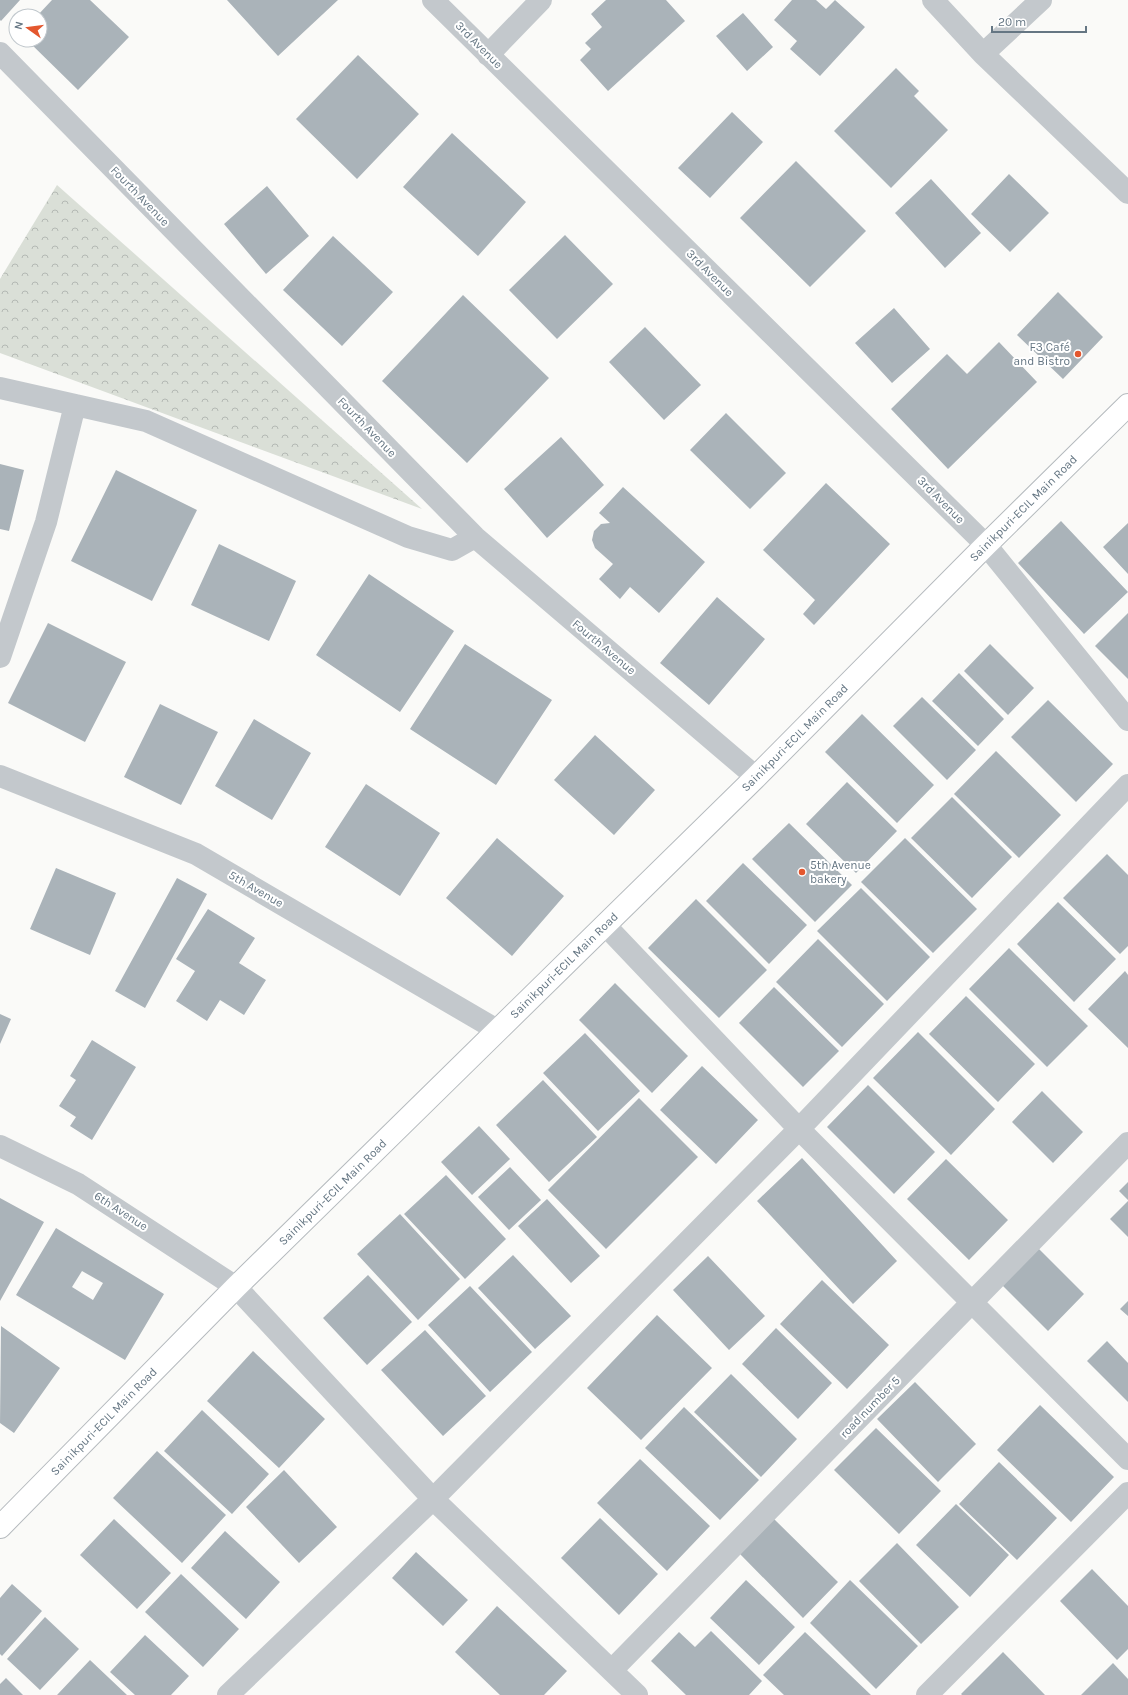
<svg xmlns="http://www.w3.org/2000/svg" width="1128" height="1695" font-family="Karla,sans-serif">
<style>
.forest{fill:url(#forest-crowns)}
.building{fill:#aab3b9;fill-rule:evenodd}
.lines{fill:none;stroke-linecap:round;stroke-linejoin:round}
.major-casing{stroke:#b5babe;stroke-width:24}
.minor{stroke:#c3c8cc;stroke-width:22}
.major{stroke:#fff;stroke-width:22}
.poi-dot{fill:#e4572e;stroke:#fff;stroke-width:1.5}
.labels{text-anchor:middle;stroke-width:4;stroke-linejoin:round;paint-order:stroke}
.street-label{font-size:12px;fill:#657683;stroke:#fff}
.poi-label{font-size:12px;fill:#657683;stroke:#fff;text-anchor:end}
</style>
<defs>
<pattern id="forest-crowns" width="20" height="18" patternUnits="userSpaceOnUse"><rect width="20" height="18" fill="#dadfd7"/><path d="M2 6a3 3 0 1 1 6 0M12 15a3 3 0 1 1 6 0" fill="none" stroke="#b4b9b4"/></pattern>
</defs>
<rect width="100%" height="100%" fill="#fafaf8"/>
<!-- forest -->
<path class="forest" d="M57,185L422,509L0,353V279Z"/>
<!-- building -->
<path class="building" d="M0,0H20L1,21L0,20Z
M52,0H90L129,37L78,90L27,40H40V16H37Z
M227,0H338L278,56Z
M606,0H666L685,21L608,91L580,60L591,49L585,43L602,27L591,14Z
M792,0H816L826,9L835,0L865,27L820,76L790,49L797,41L774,20Z
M743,13L773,47L747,71L716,36Z
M358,55L419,114L357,179L296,119Z
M896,68L919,91L914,96L948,130L891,188L834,131Z
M732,112L763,142L710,198L678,168Z
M452,133L526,202L478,256L403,187Z
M796,161L866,231L810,287L740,218Z
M1009,174L1049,213L1010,252L971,214Z
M931,179L981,233L945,268L895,213Z
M267,186L309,236L266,274L224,224Z
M565,235L613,284L557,339L509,290Z
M333,236L393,292L342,346L283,290Z
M1058,292L1103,337L1063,379L1017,335Z
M463,295L549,378L467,463L382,381Z
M894,308L930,349L892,383L855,343Z
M645,327L701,385L664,420L609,362Z
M999,342L1037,382L948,469L891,409L947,354L967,374Z
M726,413L786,473L750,509L690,450Z
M561,437L604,485L547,538L504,489Z
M0,464L24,470L9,531L0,529Z
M116,470L197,510L152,601L71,561Z
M826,483L890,544L814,625L803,614L815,600L763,550Z
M623,487L705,562L659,613L630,587L620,599L599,579L613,564L595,548L592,540L594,531L601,524L610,523L599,513Z
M1061,521L1128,592L1084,634L1018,563Z
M1128,523V574L1103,547Z
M219,544L296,581L269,641L191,605Z
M369,574L454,631L400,712L316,655Z
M717,597L765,639L709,705L660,663Z
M1128,613V679L1095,646Z
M48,623L126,662L85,742L8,703Z
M465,644L552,700L496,785L410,729Z
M990,644L1034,688L1008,715L964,671Z
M959,673L1004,719L978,746L932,701Z
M922,697L976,750L947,780L893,726Z
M1048,700L1113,764L1076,802L1011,737Z
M160,704L218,732L181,805L124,777Z
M862,714L934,785L897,823L825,752Z
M254,719L311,753L272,820L215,786Z
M595,735L655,790L614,835L554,780Z
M996,751L1061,815L1019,858L954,794Z
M847,782L897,831L856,873L806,824Z
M366,784L440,833L400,896L325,847Z
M952,797L1012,857L972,898L911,838Z
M789,823L852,885L815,922L752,859Z
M497,838L564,896L512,956L446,898Z
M905,838L977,909L933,953L861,882Z
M1107,854L1128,875V946L1120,954L1063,898Z
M743,863L807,925L769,964L706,901Z
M56,868L116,893L90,955L30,929Z
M177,878L207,894L145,1008L115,991Z
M861,888L930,957L887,1001L817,931Z
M696,899L767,970L719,1018L648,948Z
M1058,902L1116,959L1074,1002L1017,944Z
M208,909L255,938L239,963L266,980L244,1015L220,1000L207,1021L176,1001L195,971L176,959Z
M818,939L884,1004L842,1047L776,982Z
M1009,948L1088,1026L1047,1067L969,989Z
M1125,971L1128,975V1048L1088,1009Z
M615,983L688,1056L652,1093L579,1020Z
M774,987L839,1051L803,1087L739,1023Z
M966,996L1035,1064L998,1102L929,1034Z
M0,1014L11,1019L0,1044Z
M918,1032L995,1109L951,1155L873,1078Z
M585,1033L640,1091L598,1131L543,1073Z
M92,1040L136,1067L92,1140L70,1126L76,1117L59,1106L76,1080L70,1076Z
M702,1066L758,1120L716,1164L660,1110Z
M543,1080L597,1137L549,1182L496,1125Z
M868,1085L935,1152L894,1194L827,1127Z
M1042,1091L1083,1132L1053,1163L1012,1122Z
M639,1098L698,1157L606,1249L548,1190Z
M479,1126L510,1159L472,1195L441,1162Z
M802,1158L897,1261L853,1304L757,1201Z
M946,1159L1008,1220L969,1260L907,1199Z
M510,1167L541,1200L509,1230L478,1197Z
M446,1175L506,1239L465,1279L404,1214Z
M1128,1182V1200L1119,1191Z
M0,1198L44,1222L0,1301Z
M547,1199L600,1256L571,1283L518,1226Z
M1128,1201V1237L1110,1219Z
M400,1214L460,1279L418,1320L357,1254Z
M56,1228L164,1294L125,1360L16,1295ZM82,1271L103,1283L93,1300L72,1287Z
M1036,1246L1084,1294L1048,1331L1000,1283Z
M513,1255L571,1316L535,1349L478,1288Z
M708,1256L765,1316L729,1350L673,1290Z
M368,1275L412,1322L367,1365L323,1318Z
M822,1280L889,1345L847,1389L780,1324Z
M470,1286L532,1352L490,1392L428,1325Z
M1128,1301V1316L1120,1309Z
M657,1315L712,1368L641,1440L587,1388Z
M1,1326L60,1368L14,1433L0,1423Z
M776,1328L832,1383L798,1419L742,1364Z
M425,1330L486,1396L443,1436L381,1370Z
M1107,1341L1128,1363V1402L1087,1361Z
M253,1351L325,1419L279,1468L207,1401Z
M731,1374L797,1439L761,1477L694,1412Z
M915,1382L976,1444L938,1482L877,1419Z
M1040,1405L1114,1477L1071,1522L997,1450Z
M684,1407L759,1480L720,1520L645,1448Z
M202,1410L269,1474L232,1514L164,1451Z
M876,1428L941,1491L899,1534L834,1470Z
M157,1451L226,1515L182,1563L113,1498Z
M640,1459L710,1526L667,1571L597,1503Z
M999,1462L1057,1518L1017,1560L959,1504Z
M284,1470L337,1527L299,1563L246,1507Z
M956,1504L1009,1555L970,1597L916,1545Z
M600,1518L658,1574L619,1615L561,1558Z
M114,1519L171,1573L137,1609L80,1555Z
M774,1519L838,1582L803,1618L740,1554Z
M225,1531L280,1582L246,1619L191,1568Z
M897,1543L959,1607L921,1644L859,1581Z
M416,1552L468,1600L443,1626L392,1578Z
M1092,1569L1128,1606V1649L1117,1660L1060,1601Z
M181,1574L239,1629L203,1667L145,1612Z
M746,1580L795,1627L759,1665L710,1618Z
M850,1580L918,1646L876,1689L810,1623Z
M12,1584L42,1611L2,1656L0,1654V1598Z
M497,1606L567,1671L544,1695H500L455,1652Z
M45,1617L79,1649L40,1690L7,1659Z
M711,1631L762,1681L749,1695H686L651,1661L679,1632L695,1647Z
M805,1632L871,1695H784L763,1675Z
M145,1635L189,1676L171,1695H135L110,1672Z
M1003,1652L1045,1695H962L961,1694Z
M90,1660L127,1695H57Z
M1113,1663L1128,1679V1695H1081Z
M6,1678L23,1695H0V1684Z"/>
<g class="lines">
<defs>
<g id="major">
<path id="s1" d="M0,1527L236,1287L756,777L986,545L1128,405"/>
</g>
</defs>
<!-- major casing -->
<use href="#major" class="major-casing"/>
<!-- minor -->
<path class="minor" d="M433,0L986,545L1128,720
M933,0L983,54L1041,0
M0,53L475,537L756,777
M983,54L1128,193
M488,55L541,0
M0,388L146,421L408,537L452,550L475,537
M0,657L46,522L75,405
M0,776L196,854L497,1030
M605,925L799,1129L1128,1459
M0,1146L78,1184L236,1287L433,1499L637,1695
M612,1670L1128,1143
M228,1695L433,1499L799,1129L1128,785
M927,1695L1128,1493"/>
<!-- major -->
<use href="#major" class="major"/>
</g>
<!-- markers -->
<g class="poi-dot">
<circle cx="1078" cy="354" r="4"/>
<circle cx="802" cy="872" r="4"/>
</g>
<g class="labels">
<!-- street labels -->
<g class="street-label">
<text transform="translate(479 45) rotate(45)" y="4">3rd Avenue</text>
<text transform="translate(140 196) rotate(46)" y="4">Fourth Avenue</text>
<text transform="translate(710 273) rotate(45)" y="4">3rd Avenue</text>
<text transform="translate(367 427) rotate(46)" y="4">Fourth Avenue</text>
<text transform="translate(941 500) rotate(45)" y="4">3rd Avenue</text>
<text dy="4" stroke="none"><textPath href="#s1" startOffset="1444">Sainikpuri-ECIL Main Road</textPath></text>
<text transform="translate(604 647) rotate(40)" y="4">Fourth Avenue</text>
<text dy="4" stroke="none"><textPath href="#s1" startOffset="1120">Sainikpuri-ECIL Main Road</textPath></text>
<text transform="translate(256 889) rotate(30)" y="4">5th Avenue</text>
<text dy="4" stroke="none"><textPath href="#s1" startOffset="796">Sainikpuri-ECIL Main Road</textPath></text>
<text dy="4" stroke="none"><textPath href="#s1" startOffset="472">Sainikpuri-ECIL Main Road</textPath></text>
<text transform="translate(121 1211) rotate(33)" y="4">6th Avenue</text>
<text transform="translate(870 1407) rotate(-46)" y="4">road number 5</text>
<text dy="4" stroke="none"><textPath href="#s1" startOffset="148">Sainikpuri-ECIL Main Road</textPath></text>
</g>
<!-- poi labels -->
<g class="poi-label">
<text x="1070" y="351">F3 Café<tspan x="1070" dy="14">and Bistro</tspan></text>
<text x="810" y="869" text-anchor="start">5th Avenue<tspan x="810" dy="14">bakery</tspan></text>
</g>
</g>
<!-- north arrow -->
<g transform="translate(28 28) rotate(284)"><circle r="19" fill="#ffffff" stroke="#c1c8cd"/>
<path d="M0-3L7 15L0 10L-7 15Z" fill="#e4572e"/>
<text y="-6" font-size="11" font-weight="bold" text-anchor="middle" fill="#657683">N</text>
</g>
<!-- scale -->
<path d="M992 26v6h94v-6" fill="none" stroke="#657683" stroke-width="2"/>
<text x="998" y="26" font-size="12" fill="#657683" stroke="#ffffff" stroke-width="3" paint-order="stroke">20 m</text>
</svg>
